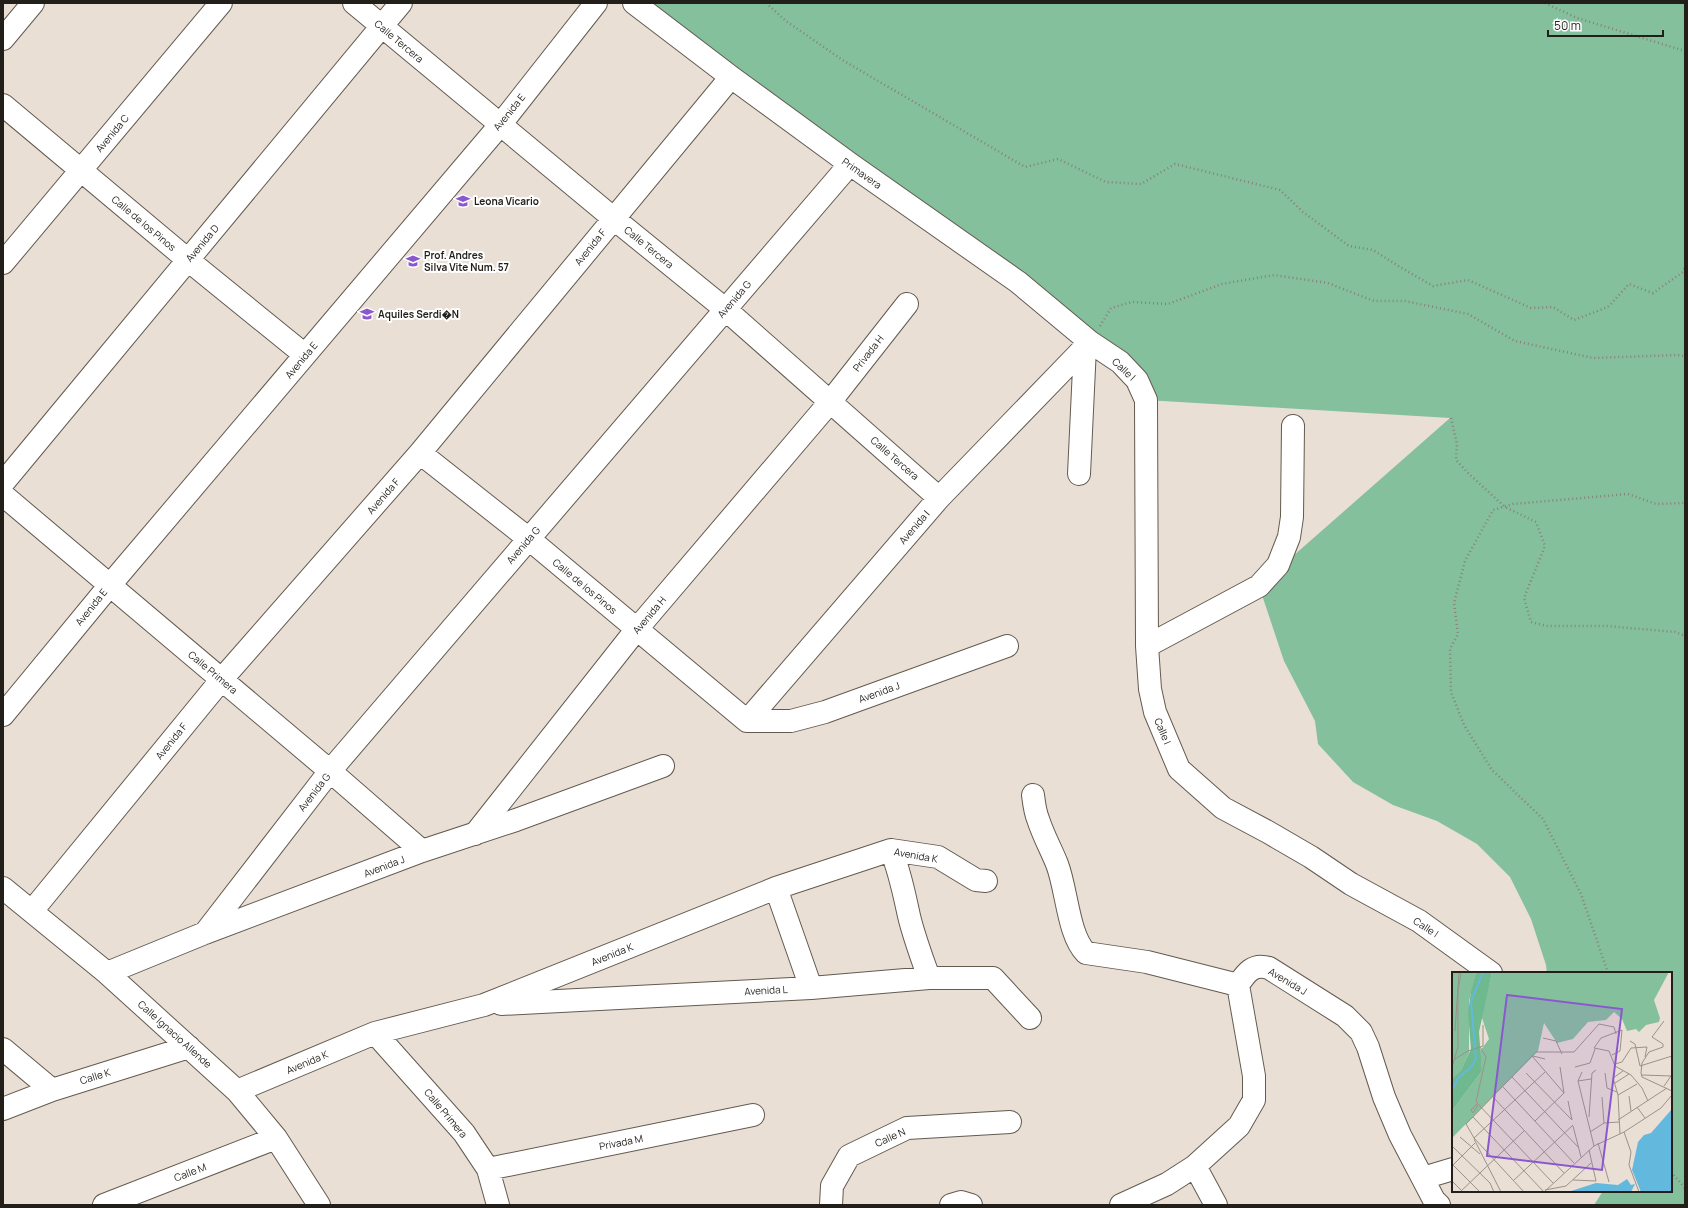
<svg xmlns="http://www.w3.org/2000/svg" width="1688" height="1208" font-family="Manrope,sans-serif">
<style>
.green{fill:#84c09c}
.lines{fill:none;stroke-linecap:round;stroke-linejoin:round}
.minor-casing{stroke:#635a50;stroke-width:24}
.path{stroke:#888179;stroke-width:2.5;stroke-dasharray:1 3;stroke-linecap:butt}
.minor{stroke:#fff;stroke-width:22}
.labels{text-anchor:middle;stroke-width:4;stroke-linejoin:round;paint-order:stroke}
.street-label{font-size:10px;fill:#221f1b;stroke:#fff}
.poi-label{font-size:10px;font-weight:bold;fill:#221f1b;stroke:#fff;text-anchor:start}
.inset-river{fill:none;stroke:#63b8de;stroke-width:2}
.inset-road{fill:none;stroke:#9a928a;stroke-width:1}
.view{fill:#8b57cf;fill-opacity:0.15;stroke:#8b57cf;stroke-width:2}
.inset-edge{fill:none;stroke:#221f1b;stroke-width:2}
</style>
<rect width="100%" height="100%" fill="#eadfd4"/>
<!-- green -->
<path class="green" d="M634,3H1685V1205H1594L1603,1191H1671V973H1547L1546,965L1531,919L1510,877L1477,844L1437,821L1393,805L1353,782L1318,744L1315,721L1284,661L1259,586L1450,418L1146,400L1137,380Z"/>
<g class="lines">
<defs>
<path id="minor" d="M354,3L613,218L725,309L939,498
M634,3L731,77L850,164L1018,282L1090,342L1120,362L1137,380L1146,400L1147,646L1150,689L1155,712L1179,769L1223,808L1268,832L1311,857L1351,884L1419,921L1491,973
M3,39L33,3
M3,105L188,260L305,355
M3,263L221,3
M420,453L529,539L747,721
M1079,474L1085,347
M3,483L401,3
M3,495L330,771L422,851
M1147,646L1259,586L1278,565L1289,537L1292,517L1293,426
M3,715L110,585L500,125L596,3
M747,721L939,498L1090,342
M747,721H791L825,712L1007,646
M1033,795C1034,803 1035,812 1038,819C1043,835 1051,849 1057,864C1067,890 1068,935 1086,953L1147,962L1238,985
M475,834L636,630L830,402L907,304
M891,850C900,872 904,893 909,916C914,937 922,958 929,978
M3,888L107,973L237,1091L276,1138L319,1205
M776,888L811,988
M32,911L222,679L420,453L731,77
M205,933L330,771L850,164
M107,973L205,933L422,851L516,820L663,766
M501,1004L811,988L929,978H993L1030,1018
M375,1033L464,1133L488,1169L498,1205
M3,1049L52,1090
M237,1091L375,1033L484,1005L776,888L891,850L938,857L976,880L986,881
M3,1109L52,1090L189,1047
M1195,1166L1216,1205
M488,1169L753,1115
M1423,1178L1453,1169
M104,1205L276,1138
M831,1205L832,1186L849,1156L907,1128L1010,1122
M951,1205L961,1202L971,1205
M1121,1205L1167,1184L1195,1166L1239,1126L1254,1100V1076L1238,985C1246,973 1253,963 1269,968L1345,1016L1361,1032L1368,1047L1384,1097L1400,1135L1434,1200L1439,1205"/>
</defs>
<!-- minor casing -->
<use href="#minor" class="minor-casing"/>
<!-- path -->
<path class="path" d="M766,3L786,21L844,61L1025,167L1058,159L1106,182L1141,184L1175,164L1280,190L1303,212L1349,246L1373,250L1400,267L1433,286L1468,280L1531,308L1553,307L1574,320L1608,307L1629,284L1653,293L1683,272L1685,267
M1545,3L1577,18L1685,51
M1100,326L1111,308L1132,302L1168,304L1222,284L1274,275L1328,283L1374,301H1405L1468,314L1515,341L1593,358L1677,355L1685,356
M1451,418L1457,444L1456,460L1469,474L1505,507L1536,522L1545,546L1524,598L1531,622L1547,626H1607L1675,632L1685,636
M1608,973L1581,894L1543,819L1492,770L1464,725L1451,692L1450,649L1458,634L1454,603L1465,561L1493,510L1513,504L1628,494L1656,504L1685,503
M1671,1172L1685,1188"/>
<!-- minor -->
<use href="#minor" class="minor"/>
</g>
<!-- icons -->
<defs>
<symbol id="school-bare" viewBox="-9 -9 18 18"><path d="M0-5L7-2L0 1L-7-2ZM-4 1L0 2.5L4 1V4Q0 6-4 4Z" fill="#8b57cf" stroke="#fff" stroke-width="2.5" paint-order="stroke"/></symbol>
</defs>
<g fill-rule="evenodd">
<use href="#school-bare" x="453" y="191" width="20" height="20"/>
<use href="#school-bare" x="403" y="251" width="20" height="20"/>
<use href="#school-bare" x="357" y="304" width="20" height="20"/>
</g>
<g class="labels">
<!-- street labels -->
<g class="street-label">
<text transform="translate(399 41) rotate(40)" y="4">Calle Tercera</text>
<text transform="translate(509 112) rotate(-51)" y="4">Avenida E</text>
<text transform="translate(112 133) rotate(-50)" y="4">Avenida C</text>
<text transform="translate(862 173) rotate(35)" y="4">Primavera</text>
<text transform="translate(144 223) rotate(40)" y="4">Calle de los Pinos</text>
<text transform="translate(202 243) rotate(-50)" y="4">Avenida D</text>
<text transform="translate(590 247) rotate(-51)" y="4">Avenida F</text>
<text transform="translate(649 247) rotate(39)" y="4">Calle Tercera</text>
<text transform="translate(734 299) rotate(-49)" y="4">Avenida G</text>
<text transform="translate(868 353) rotate(-52)" y="4">Privada H</text>
<text transform="translate(301 360) rotate(-50)" y="4">Avenida E</text>
<text transform="translate(1124 369) rotate(43)" y="4">Calle I</text>
<text transform="translate(895 458) rotate(41)" y="4">Calle Tercera</text>
<text transform="translate(383 496) rotate(-49)" y="4">Avenida F</text>
<text transform="translate(914 527) rotate(-49)" y="4">Avenida I</text>
<text transform="translate(523 545) rotate(-49)" y="4">Avenida G</text>
<text transform="translate(585 586) rotate(40)" y="4">Calle de los Pinos</text>
<text transform="translate(91 607) rotate(-51)" y="4">Avenida E</text>
<text transform="translate(649 615) rotate(-50)" y="4">Avenida H</text>
<text transform="translate(213 672) rotate(40)" y="4">Calle Primera</text>
<text transform="translate(879 692) rotate(-20)" y="4">Avenida J</text>
<text transform="translate(1163 731) rotate(67)" y="4">Calle I</text>
<text transform="translate(171 741) rotate(-51)" y="4">Avenida F</text>
<text transform="translate(314 792) rotate(-52)" y="4">Avenida G</text>
<text transform="translate(916 855) rotate(10)" y="4">Avenida K</text>
<text transform="translate(384 866) rotate(-21)" y="4">Avenida J</text>
<text transform="translate(1426 927) rotate(33)" y="4">Calle I</text>
<text transform="translate(612 954) rotate(-22)" y="4">Avenida K</text>
<text transform="translate(1288 981) rotate(31)" y="4">Avenida J</text>
<text transform="translate(766 990) rotate(-3)" y="4">Avenida L</text>
<text transform="translate(175 1034) rotate(42)" y="4">Calle Ignacio Allende</text>
<text transform="translate(307 1062) rotate(-23)" y="4">Avenida K</text>
<text transform="translate(95 1076) rotate(-17)" y="4">Calle K</text>
<text transform="translate(446 1113) rotate(50)" y="4">Calle Primera</text>
<text transform="translate(890 1137) rotate(-24)" y="4">Calle N</text>
<text transform="translate(621 1142) rotate(-11)" y="4">Privada M</text>
<text transform="translate(190 1172) rotate(-21)" y="4">Calle M</text>
</g>
<!-- poi labels -->
<g class="poi-label">
<text x="474" y="205">Leona Vicario</text>
<text x="424" y="259">Prof. Andres<tspan x="424" dy="12">Silva Vite Num. 57</tspan></text>
<text x="378" y="318">Aquiles Serdi�N</text>
</g>
</g>
<!-- overview -->
<g transform="translate(1452 972)">
<rect width="220" height="220" fill="#eadfd4"/>
<path d="M0,0H24L17,29V81L9,98L0,108ZM40,0H217L202,28L208,46L207,50L194,53L187,60L184,57L175,59L170,47L162,40L154,48L136,50L121,67L105,71L92,51L86,79L0,166V139L30,99L28,79L37,67L30,46L31,37Z" fill="#84c09c"/>
<path d="M24,0H40L27,60L30,99L0,139V107L9,98L19,77L16,41L19,19Z" fill="#6eb98e"/>
<path d="M220,137V220H189L180,198L186,170L192,163L199,161ZM175,207L179,213L183,212L179,220H116L144,211L166,213Z" fill="#63b8de"/>
<path class="inset-river" d="M0,119L6,106L19,95L24,87L19,30L31,0"/>
<path class="inset-road" d="M212,49L200,65L211,72V75L197,80L190,91L189,101L190,105L220,119M170,58L149,66L142,76L157,79L163,94L179,103L190,116L196,129M3,59L7,1M91,66L104,69L110,82M178,69L183,72L188,94L220,84M28,75L34,85L24,130L101,211M28,75L31,74V53M160,83L168,79L170,58M80,84L112,121M81,84L93,87M3,87L16,79L28,75M163,92L170,90L179,76L195,75L193,85M0,95L6,75V20L9,0M108,95L112,121M123,95L138,91L143,77M130,100L126,109L142,174M74,101L120,148M153,101L155,116L165,120M189,103L220,104M60,105L126,175M126,109L139,107M163,111L177,102M212,114L219,104M51,115L122,191M166,123L185,112M177,124L179,139M41,125L112,201M150,125L152,151M116,129L120,148M25,132L19,138L21,141L26,133M185,135L193,146M21,145L92,220M137,145L140,101L144,98M166,148L215,116M83,149L112,121M121,154L129,185M138,160L152,151L167,150M172,160L179,180L177,193L187,220M168,162L166,123L161,106L171,99M8,165L28,182M22,166L93,100M22,167L49,220M146,171L157,210M0,174L38,211L42,220M0,192L28,220M0,194L23,171M62,208L121,153M121,208L144,209L137,178M0,209L11,220M93,218L114,214L139,191M8,220L72,159M72,220L22,166L14,152L84,80H122L147,52L162,55L164,62M92,220L142,174L172,160L209,136L220,123"/>
<path class="view" d="M55,23L170,37L150,198L35,184Z"/>
<rect width="220" height="220" class="inset-edge"/>
</g>
<!-- border -->
<rect width="1688" height="1208" fill="none" stroke="#221f1b" stroke-width="8"/>
<!-- scale -->
<path d="M1548 30v6h115v-6" fill="none" stroke="#221f1b" stroke-width="2"/>
<text x="1554" y="30" font-size="12" fill="#221f1b" stroke="#ffffff" stroke-width="3" paint-order="stroke">50 m</text>
</svg>
